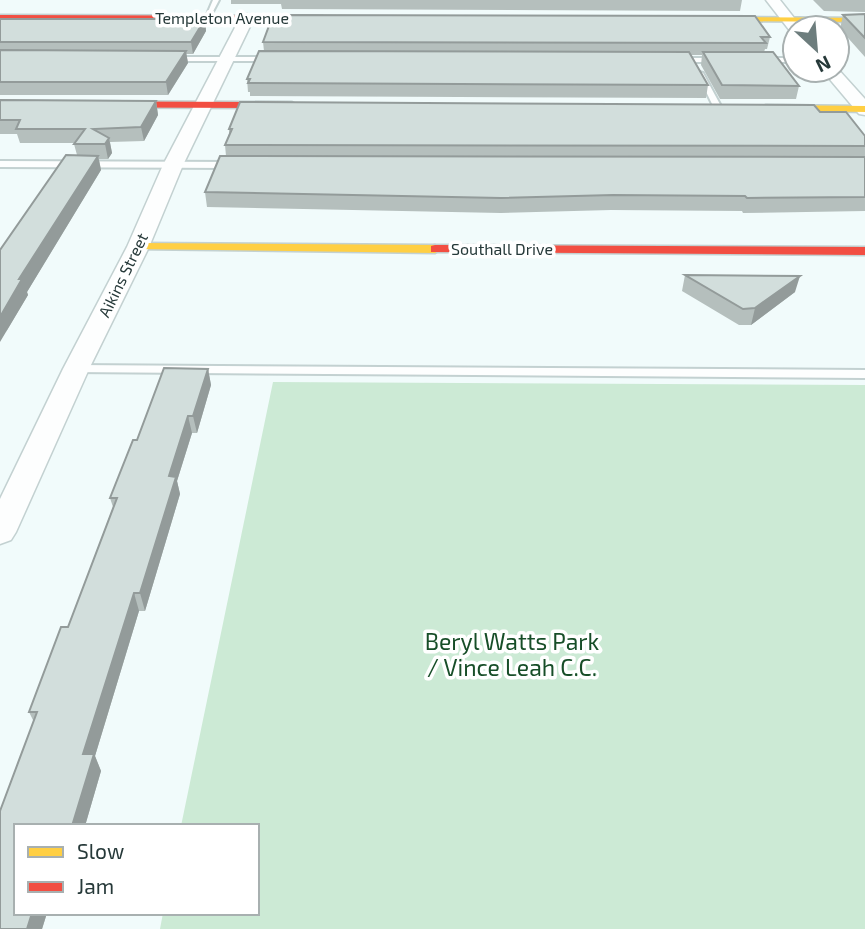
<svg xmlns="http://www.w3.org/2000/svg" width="865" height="929" font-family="'Exo 2',sans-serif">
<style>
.green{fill:#ccead5}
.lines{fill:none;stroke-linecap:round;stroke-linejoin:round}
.lane-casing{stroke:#c3d1d1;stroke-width:4}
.street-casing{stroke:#c3d1d1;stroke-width:3}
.slow-casing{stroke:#c3d1d1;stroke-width:3}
.jam-casing{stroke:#c3d1d1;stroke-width:3}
.lane{fill:#fdfefe;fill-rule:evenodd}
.street{fill:#fdfefe;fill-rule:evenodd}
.slow{fill:#ffcf43;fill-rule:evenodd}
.jam{fill:#f24e42;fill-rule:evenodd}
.wall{fill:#b5bfbd}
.shaded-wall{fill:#939b9a}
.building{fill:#d2dedc;stroke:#939b9a;stroke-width:2}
.labels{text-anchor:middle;stroke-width:7;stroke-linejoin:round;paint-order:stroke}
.far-street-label{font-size:16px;fill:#263939;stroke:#fff}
.near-park-label{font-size:23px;fill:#174e28;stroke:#fff}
</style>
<rect width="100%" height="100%" fill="#f1fbfb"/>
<!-- green -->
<path class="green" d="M273,382L865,385V929H160L163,913H257V826H181Z"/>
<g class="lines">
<defs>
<path id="lane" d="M213,0H219L209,19H205Z
M167,57H272L276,59L272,61H167Z
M671,58H720L724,60L720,62H674L670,60Z
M758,58H795V62H761L757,60Z
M696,71L703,73L722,108L721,110L714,108Z
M0,161L234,162L239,165L234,168L0,167Z
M76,365L865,370V378L72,372L70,369L72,366Z"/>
<path id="street" d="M766,0H780L802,28H795V32L790,31Z
M247,14L254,18L183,165L149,247L89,369L16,532L11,540L0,544V499L63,369L127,247L163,165L240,18Z
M837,68L865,99V115L859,114L822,70Z"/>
<path id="slow" d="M706,17L865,18V22L703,21Z
M766,105L865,106V112L763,110V106Z
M138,243L435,245L441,249L435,253L134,249L132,247Z"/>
<path id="jam" d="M0,15L323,16L327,18L323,20L0,19Z
M0,101L292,102L297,105L292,108L0,107Z
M435,245L865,247V255L431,252V246Z"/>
</defs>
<!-- lane casing -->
<use href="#lane" class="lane-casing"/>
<!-- street casing -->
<use href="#street" class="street-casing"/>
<!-- slow casing -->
<use href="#slow" class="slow-casing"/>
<!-- jam casing -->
<use href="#jam" class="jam-casing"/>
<!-- lane -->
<use href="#lane" class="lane"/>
<!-- street -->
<use href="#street" class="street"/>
<!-- slow -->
<use href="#slow" class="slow"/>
<!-- jam -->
<use href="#jam" class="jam"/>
</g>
<!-- wall -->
<path class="wall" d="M231,0H742L740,11L282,9L281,4H231Z
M813,0H865V12L824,11Z
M865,14V57L840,29L843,15Z
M0,19H205L206,31L193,54H186L188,63L168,95H0Z
M770,37L767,49H765L764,52L799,86L796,99H720L701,65L702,55H690L708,85L706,98L250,96V92H248L247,79L264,51L263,42Z
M0,100L156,101L158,115L144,141L110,142L112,153L108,159H99L101,170L27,292L28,295L6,332L77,155L74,144L75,143H20L17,134H0Z
M820,112L865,136V211L743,213L742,211L611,210L501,213L207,207L205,192L226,156L225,145L229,134V129Z
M685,275L795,292L751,325H739L682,291Z
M164,368L208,369L211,385L197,433H192L177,481L180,494L145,611H139L95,756L101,771L85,826H16V913H47L42,929H0V811L34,722L29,712L61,627H68L113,507L110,498L133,440H137Z"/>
<!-- shaded-wall -->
<path class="shaded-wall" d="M205,19L206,31L193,54L191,42Z
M186,51L188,63L168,95L166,82Z
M156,101L158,115L144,141L141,127Z
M109,138L112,153L108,159L105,144Z
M98,156L101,170L27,292L28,295L0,342V317L19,279Z
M800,276L795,292L751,325L755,308Z
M208,369L211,385L197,433L193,416Z
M188,416L192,433L177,481L180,494L145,611L140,593L169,476Z
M134,593L139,611L95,756L101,771L85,826H72L83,754Z
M32,913H47L42,929H27Z"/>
<!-- building -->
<path class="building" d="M865,14V38L843,15Z
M273,15L755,16L770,37H761L766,43L263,42Z
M0,19H205L191,42H0Z
M0,50L186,51L166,82H0Z
M259,51L689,52L708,85L248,83L250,79H247Z
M703,52H773L799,86L722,85Z
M0,100L156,101L141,127L93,129L109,138L105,144H74L85,129H16L20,120H0Z
M240,102L814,105L820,112H846L865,136V146L225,145L232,129H229Z
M66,155L98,156L19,279H22L0,317V250Z
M220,156L865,157V197L747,198L745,196L613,195L501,198L205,192Z
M685,275L800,276L755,308L743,309Z
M164,368L208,369L193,416H188L169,476L176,477L140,593H134L83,754H94L72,826H16V913H32L27,929H0V811L37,712H29L61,627H68L117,498H110L133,440H137Z"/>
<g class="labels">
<!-- far-street labels -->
<g class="far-street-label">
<text x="222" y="24">Templeton Avenue</text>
<text x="502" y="255">Southall Drive</text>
<text transform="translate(123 275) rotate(-64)" y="6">Aikins Street</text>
</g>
<!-- near-park labels -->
<g class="near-park-label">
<text x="512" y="650">Beryl Watts Park<tspan x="512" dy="26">/ Vince Leah C.C.</tspan></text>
</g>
</g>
<!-- legend -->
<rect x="14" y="824" width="245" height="91" fill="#ffffff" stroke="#a8b0b0" stroke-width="2"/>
<rect x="28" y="847" width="35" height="10" fill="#ffcf43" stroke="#a8b0b0" stroke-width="2"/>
<text x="77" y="859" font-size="21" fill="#263939">Slow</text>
<rect x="28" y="882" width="35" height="10" fill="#f24e42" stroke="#a8b0b0" stroke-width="2"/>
<text x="77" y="894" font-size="21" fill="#263939">Jam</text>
<!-- north arrow -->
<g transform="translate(816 49) rotate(154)"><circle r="33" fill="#ffffff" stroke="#a8b0b0" stroke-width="2"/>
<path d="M0-5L12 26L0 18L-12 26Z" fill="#6d7d7d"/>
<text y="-10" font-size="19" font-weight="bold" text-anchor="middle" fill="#263939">N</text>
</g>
</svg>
